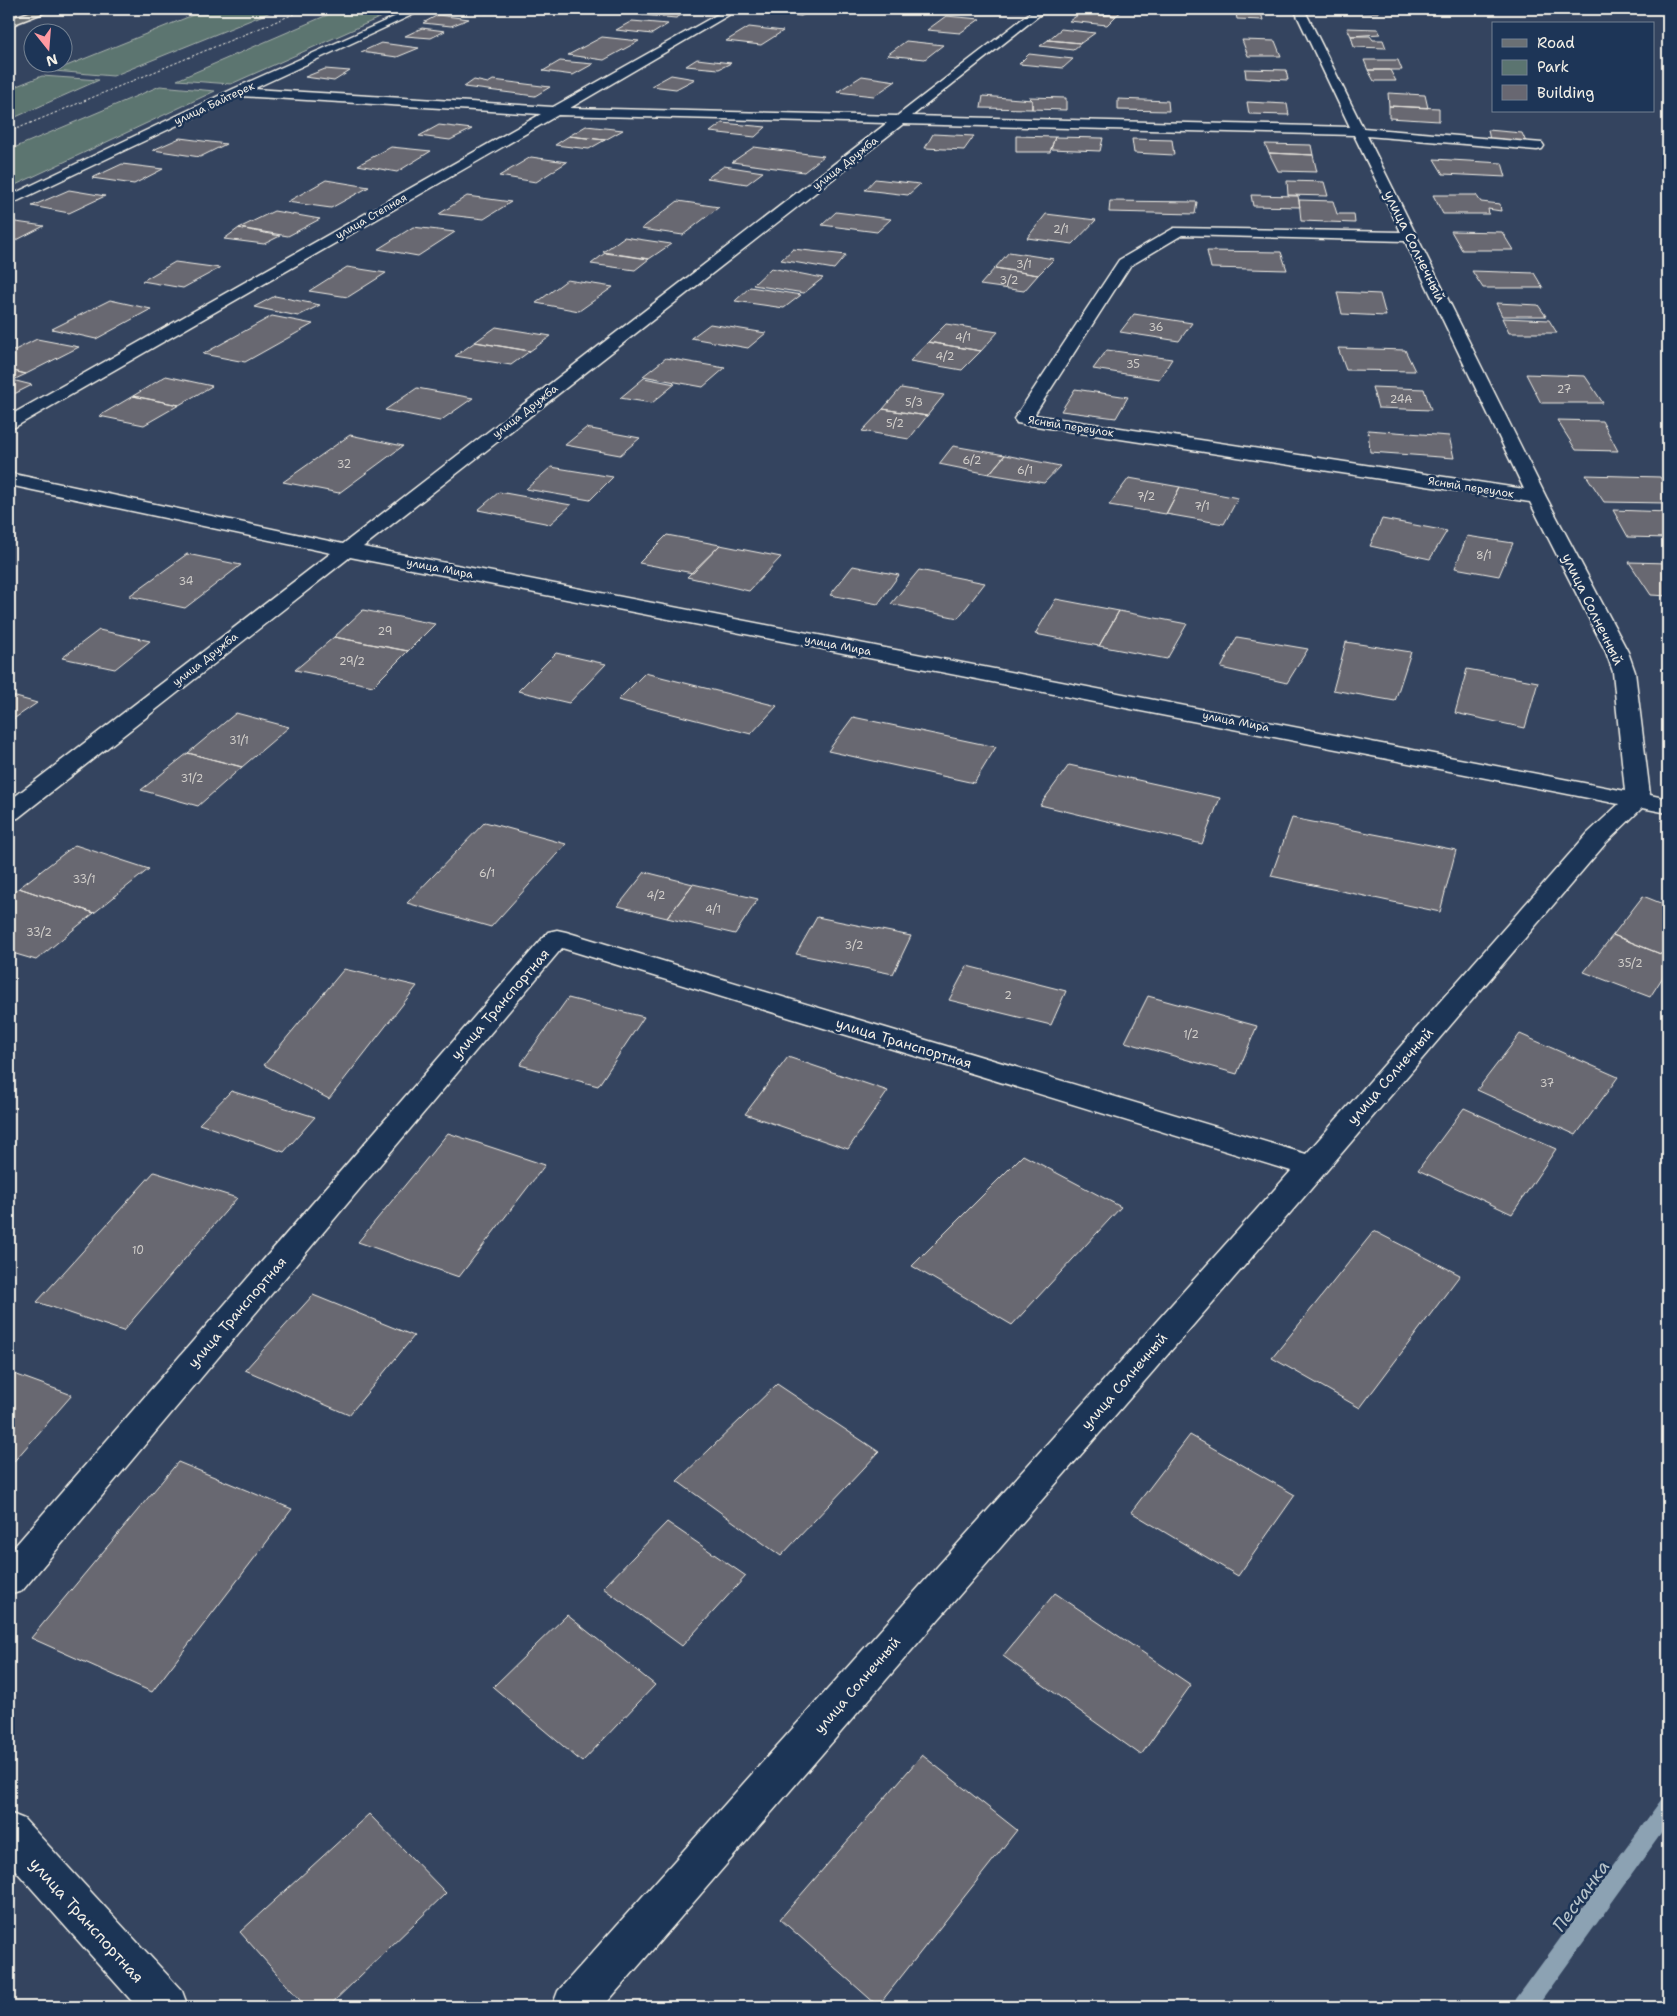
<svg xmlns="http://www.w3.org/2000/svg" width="1677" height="2016" font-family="'Shantell Sans',sans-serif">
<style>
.green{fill:#5b7470;stroke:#a8b2ac}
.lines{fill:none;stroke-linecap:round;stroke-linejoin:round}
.stream{fill:#8ca2b3;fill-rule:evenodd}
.building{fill:#686771;stroke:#f4f1e8}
.minor-casing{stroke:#f4f1e8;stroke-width:3}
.major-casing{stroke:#f4f1e8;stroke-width:3}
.path{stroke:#f4f1e8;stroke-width:1;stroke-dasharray:2.5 2;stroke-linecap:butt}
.minor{fill:#1d3557;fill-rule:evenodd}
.major{fill:#6b7074;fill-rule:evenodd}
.labels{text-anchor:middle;stroke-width:5;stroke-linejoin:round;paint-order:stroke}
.far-street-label{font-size:11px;fill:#f4f1e8;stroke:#1d3557}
.number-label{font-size:11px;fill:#d1ceca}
.street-label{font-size:14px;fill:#f4f1e8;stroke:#1d3557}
.near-street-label{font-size:16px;fill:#f4f1e8;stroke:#1d3557}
.near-water-label{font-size:18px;font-style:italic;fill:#b7c3c9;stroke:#1d3557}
</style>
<rect width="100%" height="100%" fill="#34445f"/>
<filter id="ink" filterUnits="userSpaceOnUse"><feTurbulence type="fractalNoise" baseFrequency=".02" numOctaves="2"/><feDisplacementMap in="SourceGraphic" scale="10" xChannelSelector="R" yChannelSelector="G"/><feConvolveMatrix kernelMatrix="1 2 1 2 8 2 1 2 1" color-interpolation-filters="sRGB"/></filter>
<g filter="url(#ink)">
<!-- green -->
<path class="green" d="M208,9H278L113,76L54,71Z
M341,9H399L231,84L177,80Z
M42,76L99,80L9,120V89Z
M160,86L215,91L9,188V150Z"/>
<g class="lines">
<!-- stream -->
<path class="stream" d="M1668,1797V1824L1537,2007H1513L1516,1999L1661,1800Z"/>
</g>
<!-- building -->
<path class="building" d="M451,9H496L487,13Z
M655,9H680L691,10L676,18L642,15Z
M781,9H815L801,16L774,13Z
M1085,9H1124L1116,16L1081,13Z
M1235,9H1260L1263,20L1237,19Z
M1336,9H1377L1379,13L1337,12Z
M1081,13L1116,16L1107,25L1069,21Z
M438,15L469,19L451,26L423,23Z
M946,16L980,19L960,33L927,30Z
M632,21L668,24L652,34L616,30Z
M749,27L783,31L761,45L726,41Z
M422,28L445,31L431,38L405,36Z
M1347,28L1378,29L1380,34L1351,36Z
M1061,29L1095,33L1081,43L1048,40Z
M1351,36H1370L1373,40H1383L1386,48L1354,47Z
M602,37L639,41L604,60L568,55Z
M1048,40L1081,43L1073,50L1040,46Z
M1242,40L1275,41L1281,56H1248Z
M906,41L943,45L925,59L887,55Z
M381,43L419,48L397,57L361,52Z
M1029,54L1073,59L1063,68L1019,64Z
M697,59L731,63L719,69L686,66Z
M1364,60H1398L1402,70H1368Z
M560,61L593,64L573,75L543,71Z
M325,69L350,71L334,81L305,77Z
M1245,69L1286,70L1288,80L1246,78Z
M1368,70H1390L1396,81H1374Z
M671,75L695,79L676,89L651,86Z
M862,76L896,81L874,96L837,92Z
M474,80L488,83L493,80L550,87L535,96L464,87Z
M1388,93L1425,95L1428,108L1389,106Z
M983,96L1032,100V109L981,108Z
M1029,97L1066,98V110L1032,109V100Z
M1118,99L1168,101L1169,111L1118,110Z
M1247,102L1287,104L1289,115L1249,114Z
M1389,106L1439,108V121L1389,118Z
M722,123L766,127L755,137L710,132Z
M439,125L472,129L450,140L419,136Z
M586,126L623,130L605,140L569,136Z
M1488,130L1522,133L1526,142L1490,140Z
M933,134L974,136L964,150L925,148Z
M569,136L605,140L589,149L555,145Z
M1016,136L1055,137L1050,152H1016Z
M1055,137L1103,138L1100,151L1051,149Z
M180,138L226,144L200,157L153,150Z
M1132,139L1172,140L1174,155L1134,153Z
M1265,144L1311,145L1313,155L1269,153Z
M391,147L431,151L397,172L358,165Z
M754,147L824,156L804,172L732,162Z
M1269,153L1313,155L1317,172L1278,171Z
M531,157L567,162L536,182L499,176Z
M1434,159L1502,163L1506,177L1443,174Z
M122,164L163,169L134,184L92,178Z
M724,166L763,172L747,184L707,178Z
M875,179L920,184L908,195L865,190Z
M326,180L369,187L331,208L287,202Z
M1287,181L1324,182L1328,196L1288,195Z
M69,190L105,196L69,213L32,206Z
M1251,195L1298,196L1300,207L1253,206Z
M1433,195H1476L1481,202L1500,204L1501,211L1488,209L1489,214H1443Z
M467,196L511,202L484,219L439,214Z
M1299,200L1333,201L1337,214H1354L1355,223L1301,221Z
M678,201L719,207L683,235L641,229Z
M1110,201L1197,202L1195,214L1109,212Z
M274,211L320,219L288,236L239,228Z
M836,212L891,219L877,232L822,225Z
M1046,214L1096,220L1073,244L1027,238Z
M9,221L44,226L9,244Z
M413,227L455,232L418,256L378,249Z
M239,228L280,236L264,244L224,239Z
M1451,231L1502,232L1513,250H1462Z
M624,237L671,244L649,259L603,252Z
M793,249L846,255L834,269L781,260Z
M1207,251L1281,252L1287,270L1211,268Z
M1009,252L1054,259L1038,275L995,268Z
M605,253L649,259L635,270L591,264Z
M175,262L220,268L183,288L142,281Z
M347,267L386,273L348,297L309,291Z
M771,268L823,278L804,293L753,285Z
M995,268L1038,275L1024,291L980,285Z
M1472,271L1534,273L1543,288H1483Z
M567,280L613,287L579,311L536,303Z
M750,287L801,295L784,308L735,301Z
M1337,292L1380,294L1386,316L1342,314Z
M275,296L320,305L298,316L254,307Z
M110,300L151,309L96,339L52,329Z
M1496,303L1538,305L1546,316H1502Z
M1134,314L1192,323L1179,341L1120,332Z
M272,316L313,324L245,362L203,354Z
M1502,318L1549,320L1557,333H1509Z
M710,324L766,333L748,348L691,338Z
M946,324L998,332L981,351L928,342Z
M496,327L551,336L530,351L475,342Z
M37,339L79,347L26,374L9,370V353Z
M475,342L530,351L511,365L455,356Z
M928,342L981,351L962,370L910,361Z
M1338,348L1405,350L1415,371L1346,370Z
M1107,350L1172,359L1159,379L1093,369Z
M666,358L725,368L703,387L643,376Z
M9,370L26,374L9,382Z
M1526,374L1585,376L1603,403H1541Z
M166,376L212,386L179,405L133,396Z
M644,378L675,384L652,403L620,398Z
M12,380L32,385L10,396L9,382Z
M1372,387L1424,389L1431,410L1378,408Z
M417,388L473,398L440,421L385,410Z
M901,388L944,395L927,416L883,409Z
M1075,389L1128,397L1116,418L1061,411Z
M133,396L179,405L144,425L99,416Z
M883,409L927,416L909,439L862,431Z
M1557,420L1602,421L1618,451L1576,450Z
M586,428L640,438L620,455L565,445Z
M1368,430L1449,436L1454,458L1370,452Z
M350,435L403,446L339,493L283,482Z
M953,446L1005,455L989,474L939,464Z
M1005,455L1060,466L1044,483L989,474Z
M551,467L613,477L590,500L526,489Z
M1586,475L1660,477L1668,490V503L1604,502Z
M1129,478L1180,487L1166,514L1109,505Z
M1180,487L1238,498L1224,524L1166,514Z
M499,492L571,505L550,524L478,510Z
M1613,510L1668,512V538L1628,537Z
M1382,519L1447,531L1430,559L1370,546Z
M667,535L720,545L693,573L639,563Z
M1467,536L1513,543L1499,576L1455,568Z
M720,545L781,557L749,591L687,577Z
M187,554L241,565L185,608L129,596Z
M1629,562L1668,563V596L1651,595Z
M853,566L899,575L878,604L830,595Z
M919,570L985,583L958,618L891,604Z
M1056,599L1119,611L1099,646L1035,634Z
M363,610L435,624L408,651L334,637Z
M1119,611L1187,624L1167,659L1099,646Z
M99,630L150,641L115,669L62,658Z
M334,637L408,651L373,686L295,670Z
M1237,637L1308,649L1287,683L1221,668Z
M1346,642L1411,652L1395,701L1333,690Z
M556,653L606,664L569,703L518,691Z
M1467,669L1538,682L1525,728L1455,713Z
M645,673L777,706L751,734L618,700Z
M9,695L37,703L9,722Z
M236,713L289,727L242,767L188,753Z
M853,717L996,747L974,783L828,751Z
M188,753L242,767L198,806L141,790Z
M1069,765L1220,798L1202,844L1040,805Z
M1292,818L1456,850L1440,912L1271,876Z
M485,822L566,844L491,927L407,903Z
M75,845L149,869L94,913L19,888Z
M645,872L693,884L667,918L618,906Z
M693,884L758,899L735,934L667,918Z
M19,888L94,913L36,960L9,952V896Z
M1643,896L1668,906V957L1613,935Z
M817,917L911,936L893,974L796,954Z
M1613,935L1668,957V969L1650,997L1584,972Z
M967,966L1066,991L1051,1025L949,1000Z
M344,969L417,986L329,1099L264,1065Z
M1148,996L1257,1026L1237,1074L1125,1042Z
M568,998L644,1017L598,1086L520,1065Z
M1520,1034L1618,1077L1576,1135L1477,1090Z
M788,1057L888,1091L848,1149L745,1114Z
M231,1091L315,1117L284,1152L199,1124Z
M1464,1108L1556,1149L1512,1214L1418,1170Z
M448,1133L545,1165L459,1277L358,1242Z
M1023,1155L1121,1207L1012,1325L912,1266Z
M154,1172L237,1198L123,1331L37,1302Z
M1374,1231L1460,1275L1360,1408L1272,1358Z
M313,1295L414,1336L349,1415L245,1370Z
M9,1372L72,1395L9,1467Z
M777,1384L879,1452L781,1556L677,1481Z
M1190,1435L1295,1495L1238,1576L1131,1512Z
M178,1462L292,1509L152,1692L31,1638Z
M667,1522L746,1576L682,1646L603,1588Z
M1055,1593L1191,1685L1141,1755L1003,1656Z
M567,1615L655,1685L582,1762L493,1687Z
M922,1755L1017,1830L878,2006L780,1919Z
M369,1814L446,1893L328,2007H306L240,1932Z"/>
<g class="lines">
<defs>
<path id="minor" d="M412,9H425L253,89L553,107L727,9H739L570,108L897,116L1035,9H1047L912,116L1350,127L1294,9H1304L1363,128L1542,143L1544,146L1542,149L1537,150L1367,136L1546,497L1628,652L1635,672L1650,795L1668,799V813L1642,808L1606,843L1323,1175L603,2007H552L558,1991L1291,1171L562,948L22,1591L9,1595V1553L548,932L557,930L566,932L1306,1154L1588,833L1619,804L350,557L18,818L9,820V801L331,553L9,485V473L343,544L887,123L558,115L15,427L9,428V416L541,114L239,96L9,205V196L233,89ZM903,124L1354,135L1401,232L1174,228L1119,260L1014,419L1017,423L1023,424L1530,502L1606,652L1613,672L1625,791L363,547ZM1182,235L1405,241L1524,489L1034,415L1130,266Z
M9,1813L24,1819L182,1991L188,2007H137L9,1863Z"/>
<path id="major" d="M38,9H53L9,26V19Z"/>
</defs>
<!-- minor casing -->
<use href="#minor" class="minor-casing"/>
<!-- major casing -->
<use href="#major" class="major-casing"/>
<!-- path -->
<path class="path" d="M9,132L306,9"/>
<!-- minor -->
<use href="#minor" class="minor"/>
<!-- major -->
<use href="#major" class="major"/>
</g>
</g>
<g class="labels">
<!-- far-street labels -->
<g class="far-street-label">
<text transform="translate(214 103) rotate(-25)" y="4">улица Байтерек</text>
<text transform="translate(845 163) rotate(-38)" y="4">улица Дружба</text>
<text transform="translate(371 216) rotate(-30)" y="4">улица Степная</text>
<text transform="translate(525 411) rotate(-38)" y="4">улица Дружба</text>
<text transform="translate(1071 426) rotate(9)" y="4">Ясный переулок</text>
<text transform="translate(1471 487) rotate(9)" y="4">Ясный переулок</text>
<text transform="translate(440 568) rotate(11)" y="4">улица Мира</text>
<text transform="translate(838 645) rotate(11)" y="4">улица Мира</text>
<text transform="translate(205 659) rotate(-38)" y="4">улица Дружба</text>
<text transform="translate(1236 721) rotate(11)" y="4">улица Мира</text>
</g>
<!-- number labels -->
<g class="number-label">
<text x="1061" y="233">2/1</text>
<text x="1024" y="268">3/1</text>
<text x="1009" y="284">3/2</text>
<text x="1156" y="331">36</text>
<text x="963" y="341">4/1</text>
<text x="945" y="360">4/2</text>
<text x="1133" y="368">35</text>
<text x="1564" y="393">27</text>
<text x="1401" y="403">24А</text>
<text x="914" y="406">5/3</text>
<text x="895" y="427">5/2</text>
<text x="972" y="464">6/2</text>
<text x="344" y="468">32</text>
<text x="1025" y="474">6/1</text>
<text x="1146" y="500">7/2</text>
<text x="1202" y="510">7/1</text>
<text x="1484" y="559">8/1</text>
<text x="186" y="585">34</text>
<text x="385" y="635">29</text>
<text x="352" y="665">29/2</text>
<text x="239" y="744">31/1</text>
<text x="192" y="782">31/2</text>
<text x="487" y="877">6/1</text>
<text x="84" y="883">33/1</text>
<text x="656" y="899">4/2</text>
<text x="713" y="913">4/1</text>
<text x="39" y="936">33/2</text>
<text x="854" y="949">3/2</text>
<text x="1630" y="967">35/2</text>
<text x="1008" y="999">2</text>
<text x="1191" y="1038">1/2</text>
<text x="1547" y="1087">37</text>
<text x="138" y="1254">10</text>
</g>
<!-- street labels -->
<g class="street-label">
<text transform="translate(1415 246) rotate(64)" y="5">улица Солнечный</text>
<text transform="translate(1593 609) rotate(64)" y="5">улица Солнечный</text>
<text transform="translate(500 1004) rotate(-49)" y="5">улица Транспортная</text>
<text transform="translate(904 1043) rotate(17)" y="5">улица Транспортная</text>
<text transform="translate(1390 1076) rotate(-49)" y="5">улица Солнечный</text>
<text transform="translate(237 1312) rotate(-49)" y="5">улица Транспортная</text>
<text transform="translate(1124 1381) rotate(-49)" y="5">улица Солнечный</text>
<text transform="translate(857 1685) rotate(-49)" y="5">улица Солнечный</text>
</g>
<!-- near-street labels -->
<g class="near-street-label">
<text transform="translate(87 1920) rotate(48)" y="6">улица Транспортная</text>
</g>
<!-- near-water labels -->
<g class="near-water-label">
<text transform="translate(1581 1896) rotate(-54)" y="6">Песчанка</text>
</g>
</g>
<!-- margin -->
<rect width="1677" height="2016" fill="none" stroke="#1d3557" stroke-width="30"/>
<rect x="15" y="15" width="1647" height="1986" fill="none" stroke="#f4f1e8" stroke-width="2" filter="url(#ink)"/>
<!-- legend -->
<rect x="1492" y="22" width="162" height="90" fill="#1d3557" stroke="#738091"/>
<rect x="1502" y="39" width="25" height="8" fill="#6b7074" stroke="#738091"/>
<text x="1537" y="48" font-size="15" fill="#f4f1e8">Road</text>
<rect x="1502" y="60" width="25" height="15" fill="#5b7470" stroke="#738091"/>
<text x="1537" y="72" font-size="15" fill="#f4f1e8">Park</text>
<rect x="1502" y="85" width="25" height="15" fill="#686771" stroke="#738091"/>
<text x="1537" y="98" font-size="15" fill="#f4f1e8">Building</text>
<!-- north arrow -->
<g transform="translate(48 48) rotate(163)"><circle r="24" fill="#1d3557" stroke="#738091"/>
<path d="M0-4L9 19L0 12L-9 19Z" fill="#ff9aa2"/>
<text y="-8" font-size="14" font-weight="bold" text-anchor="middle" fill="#f4f1e8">N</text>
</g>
</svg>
